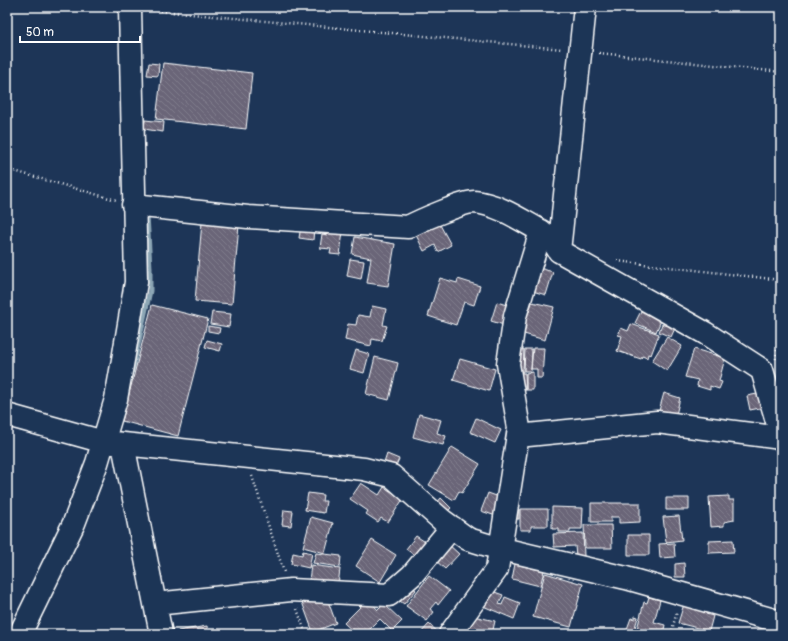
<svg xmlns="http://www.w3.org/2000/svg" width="788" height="641" font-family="Pangolin,sans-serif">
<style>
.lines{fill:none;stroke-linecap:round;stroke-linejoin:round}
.stream{stroke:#8ca6b5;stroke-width:5}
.building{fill:url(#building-back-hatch);stroke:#fff}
.minor-casing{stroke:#fff;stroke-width:25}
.path{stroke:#fff;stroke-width:2.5;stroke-dasharray:1 3;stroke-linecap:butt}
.minor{stroke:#1d3557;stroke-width:22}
</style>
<defs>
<pattern id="building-back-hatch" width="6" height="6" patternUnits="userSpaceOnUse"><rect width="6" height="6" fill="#6a6578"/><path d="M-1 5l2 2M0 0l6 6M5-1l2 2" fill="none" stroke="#807c8c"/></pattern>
</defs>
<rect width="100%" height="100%" fill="#1d3557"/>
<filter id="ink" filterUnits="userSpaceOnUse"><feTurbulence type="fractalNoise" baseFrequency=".025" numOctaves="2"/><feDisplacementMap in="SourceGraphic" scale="8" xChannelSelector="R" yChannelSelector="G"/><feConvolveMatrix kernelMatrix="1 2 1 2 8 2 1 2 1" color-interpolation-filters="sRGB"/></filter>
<g filter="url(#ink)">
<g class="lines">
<!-- stream -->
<path class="stream" d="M132,371L150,291V268L147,215"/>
</g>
<!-- building -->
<path class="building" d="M149,63L159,64L158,76L147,75Z
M163,63L252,73L246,129L156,119Z
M145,120L164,122L163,132L144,129Z
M202,222L239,225L232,304L195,301Z
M439,223L451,245L438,252L435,245L424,251L416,235Z
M301,226L314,228L313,240L299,238Z
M328,229L343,231L340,255L330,254L331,249L320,248L322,234L328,235Z
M355,237L395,244L388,286L367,283L371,258L352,254Z
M350,259L364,261L361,279L347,276Z
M536,267L553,272L546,295L529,290Z
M440,278L457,283L458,279L480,286L474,305L464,302L456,325L428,316Z
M497,302L513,307L507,326L491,321Z
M532,302L554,307L545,340L524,334L526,326L523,325L527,311L529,312Z
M152,305L208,319L178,436L122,421Z
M372,306L386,309L383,325L387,326L382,341L372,339L371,346L345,340L348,324L356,325L358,315L370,317Z
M642,309L662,318L656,332L635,323Z
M212,312L231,314L229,327L210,324Z
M668,322L676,326L671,337L659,332L662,324L666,326Z
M631,324L659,334L651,355L648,354L647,358L642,356L641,359L617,351L622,336L618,335L621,328L628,331Z
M208,326L220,328L219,333L208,331Z
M667,337L682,346L667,371L652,361Z
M207,340L222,344L220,351L205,347Z
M533,348H544L542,378H537V369H531Z
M517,349H524L523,372H516Z
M525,349H532L531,371H524Z
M694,349L725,358L719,381L722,382L719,389L710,386V390L697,386L698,380L685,377Z
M356,350L369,354L364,373L350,369Z
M375,357L398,363L389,400L366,394Z
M460,359L495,369L489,391L453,380Z
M533,372V390H526V373Z
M518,373H525L526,390L519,391Z
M664,393L680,398L675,419L658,414Z
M762,393L765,407L750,410L747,396Z
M419,414L441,420L437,433L446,436L443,445L413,437Z
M476,418L501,430L495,443L470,432Z
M452,447L480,464L462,493L459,491L454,500L429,485Z
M387,454L399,459L394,470L383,466Z
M361,483L379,495L384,487L403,499L388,522L381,518L378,522L366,514L368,511L350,499Z
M308,493L323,495L322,501H326L324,513L305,510Z
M488,493L502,498L496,516L481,511Z
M729,496V500H734V520L724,522V526L711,527L709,497Z
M441,498L451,508L446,513L436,504Z
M666,498H689V510H666Z
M591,503H640V522L619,523V517H611V522H591Z
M552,507L583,508L582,529H570V532H559V529H552Z
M511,509H519V519H511Z
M520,509H548V526H531V530H520Z
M284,510L293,511L291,526L282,525Z
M679,516L682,540L666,542L663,517Z
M311,517L333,523L325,553L303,547Z
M584,525H611L612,548H585Z
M583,533L584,556H576L575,546L554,547L553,534Z
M628,535H649V555H628Z
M416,536L427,543L417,557L406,549Z
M372,540L396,555L380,582L356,566Z
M733,540L734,552L709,553V541Z
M674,543L675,557L660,558L659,544Z
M448,544L459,554L445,569L434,559Z
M303,551L312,553L309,568L291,564L293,553L302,555Z
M316,553L341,556L340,567L313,563Z
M684,563L685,577H675V564Z
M515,564L544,571L540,586L512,579Z
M311,565L340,569L338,585L309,581Z
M545,573L583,584L571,627L533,617Z
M429,576L449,591L438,605L436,602L430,609L434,612L427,621L406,606Z
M408,583L416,590L404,604L396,598Z
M489,590L503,595L499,604L502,605L505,597L520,603L514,619L483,606Z
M325,593L336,623L313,632L302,602Z
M649,597L660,600L654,622L665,625L663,634H654L637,629L644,602L647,603Z
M368,599L378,610L384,604L402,621L392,631L380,619L365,634H356L344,623Z
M684,604L707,611L706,614L713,616L709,631L678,623Z
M469,615L495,621L492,634H478L466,631Z
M635,616L638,617L634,631L627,629L631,618L635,619Z
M429,624L440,634H420Z
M207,626L208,634H179L178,631Z
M612,631L620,633L621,631L629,634H611Z"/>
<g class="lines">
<defs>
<path id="minor" d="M133,205L248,217L408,227C419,221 463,202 474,202C498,204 521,220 541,231
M559,251L585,7
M7,415L104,442L364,469L392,476L443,521L468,539L494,547L626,578L781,622
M518,436L657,422L781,438
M123,444L161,634
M155,604L291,590L389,595L412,575L452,527
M20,634L74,523L97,463L116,399L124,354L136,282L130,8
M450,634L497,569L519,428L508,364L515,316L541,231L552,240L559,251L705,333L762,370L781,435"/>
</defs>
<!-- minor casing -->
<use href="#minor" class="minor-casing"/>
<!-- path -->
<path class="path" d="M149,10L562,49
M599,53L781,72
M7,169L116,200
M617,261L781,280
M776,359L781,309
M252,476L284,572
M297,609L306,634
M671,634L677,611"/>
<!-- minor -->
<use href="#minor" class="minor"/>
</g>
</g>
<!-- margin -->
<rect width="788" height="641" fill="none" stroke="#1d3557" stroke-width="24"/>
<rect x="12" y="12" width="764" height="617" fill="none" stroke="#fff" stroke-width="1.5" filter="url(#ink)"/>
<!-- scale -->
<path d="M20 36v6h120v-6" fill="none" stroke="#ffffff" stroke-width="2"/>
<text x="26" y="36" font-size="12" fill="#ffffff" stroke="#1d3557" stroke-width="3" paint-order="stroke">50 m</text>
</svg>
